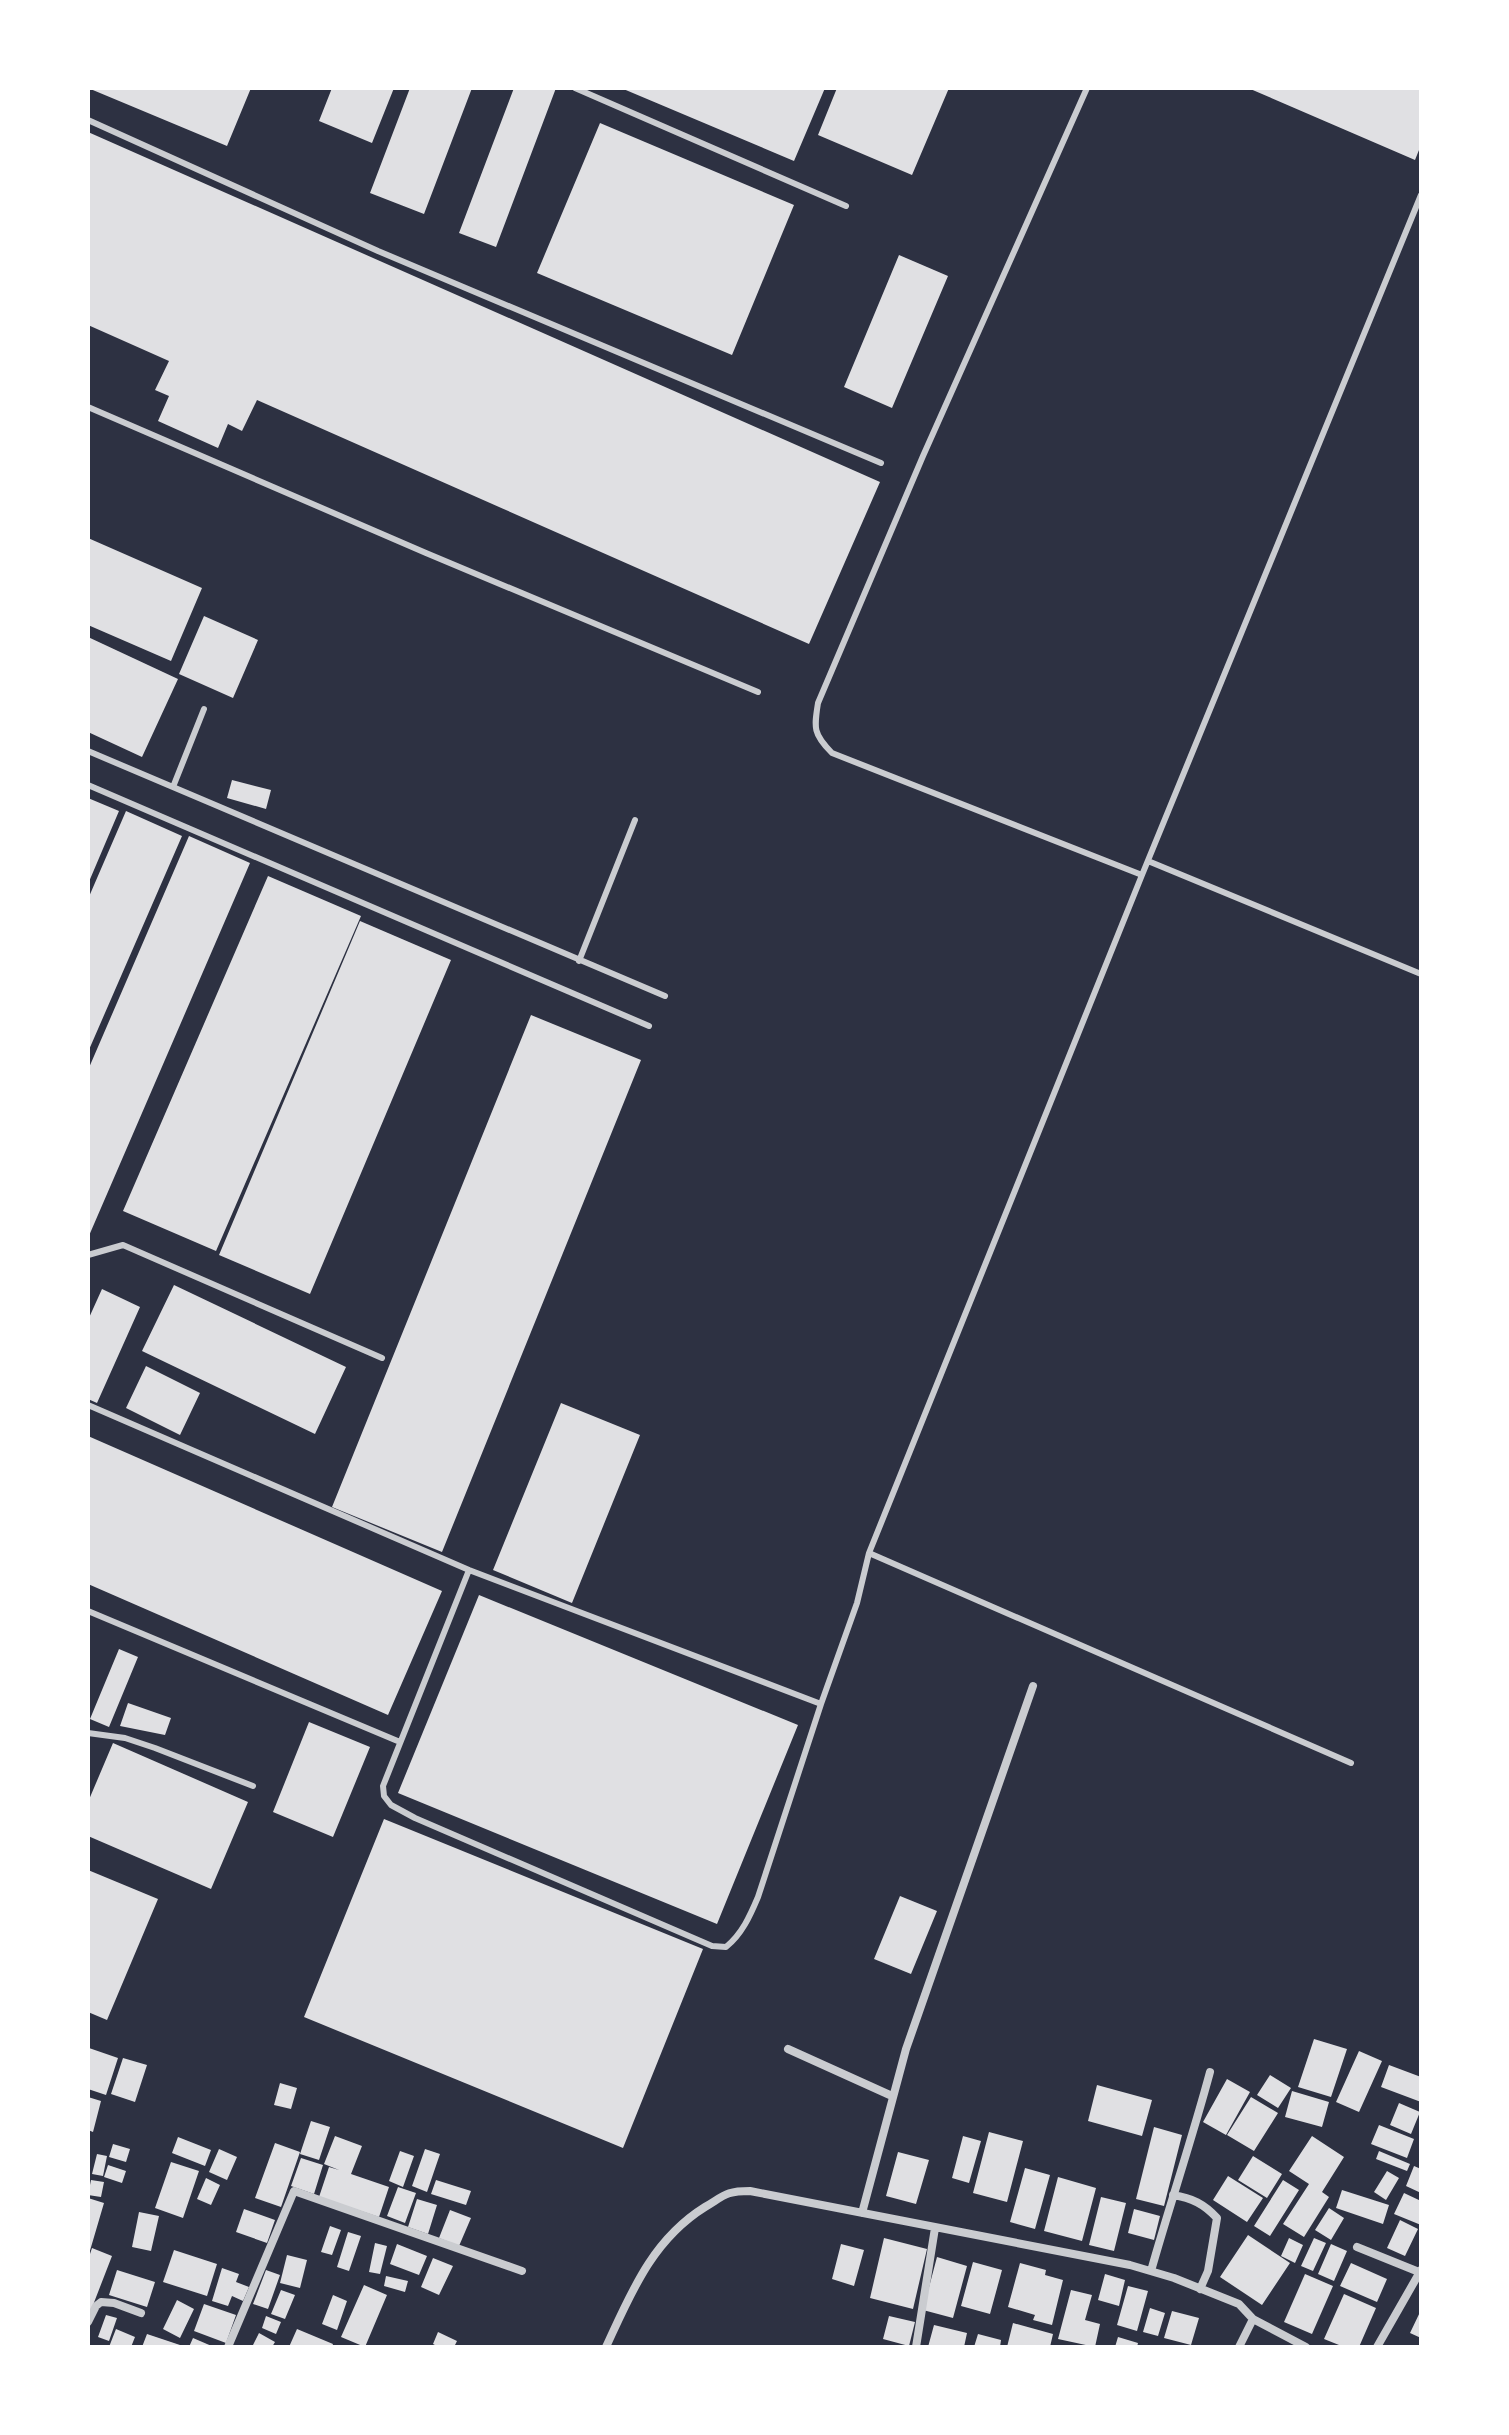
<svg xmlns="http://www.w3.org/2000/svg" width="1509" height="2435" font-family="Arial,sans-serif">
<style>
.building{fill:#e0e0e3}
.lines{fill:none;stroke-linecap:round;stroke-linejoin:round}
.service{stroke:#caccd0;stroke-width:6}
.minor{stroke:#caccd0;stroke-width:8}
</style>
<rect width="100%" height="100%" fill="#2d3142"/>
<!-- building -->
<path class="building" d="M88,88H251L227,146Z
M332,88H394L372,143L319,121Z
M410,88H472L424,214L370,193Z
M514,88H556L496,247L459,233Z
M621,88H825L794,161Z
M837,88H949L912,175L818,135Z
M1248,88H1421V145L1415,160Z
M600,123L794,205L732,355L537,273Z
M88,132L880,482L809,644L257,400L242,431L228,424L218,448L158,421L169,396L155,390L169,361L88,325Z
M899,255L948,276L892,408L844,387Z
M88,538L202,588L171,661L88,625Z
M204,616L258,640L233,698L179,674Z
M88,637L178,679L142,757L88,732Z
M232,780L271,790L266,809L227,798Z
M88,798L119,811L88,884Z
M126,811L182,836L88,1052V899Z
M189,836L250,863L88,1238V1070Z
M268,876L361,916L216,1251L123,1211Z
M360,921L451,960L310,1294L219,1255Z
M531,1015L641,1060L442,1552L332,1507Z
M174,1285L346,1367L315,1434L142,1351Z
M102,1289L140,1307L97,1403L88,1399V1320Z
M146,1366L200,1393L180,1435L126,1408Z
M561,1403L640,1435L572,1603L493,1570Z
M88,1436L442,1591L388,1715L88,1584Z
M479,1595L798,1725L717,1924L398,1793Z
M119,1649L138,1657L109,1727L90,1719Z
M128,1703L171,1718L165,1735L120,1726Z
M309,1722L370,1747L333,1837L273,1812Z
M113,1743L248,1802L211,1889L88,1836V1802Z
M384,1819L703,1949L623,2148L304,2017Z
M88,1870L158,1899L107,2020L88,2012Z
M900,1896L937,1911L911,1974L874,1959Z
M1314,2039L1347,2049L1331,2097L1298,2087Z
M89,2048L118,2058L106,2095L88,2089Z
M1359,2051L1382,2061L1359,2112L1336,2102Z
M123,2058L147,2065L135,2102L111,2094Z
M1389,2065L1421,2077V2102L1381,2087Z
M1270,2075L1291,2088L1278,2108L1257,2095Z
M1227,2079L1250,2092L1226,2135L1203,2122Z
M280,2083L297,2088L291,2109L274,2105Z
M1097,2085L1152,2100L1142,2136L1088,2121Z
M1292,2091L1329,2102L1322,2127L1285,2117Z
M88,2097L101,2101L93,2132L88,2130Z
M1251,2097L1278,2113L1254,2151L1227,2135Z
M1399,2103L1420,2112L1411,2134L1390,2125Z
M311,2121L330,2127L319,2160L300,2154Z
M1379,2125L1414,2139L1407,2158L1371,2144Z
M1154,2127L1182,2135L1164,2206L1136,2199Z
M989,2132L1023,2141L1007,2202L973,2193Z
M335,2136L362,2146L351,2174L389,2187L379,2217L319,2197L329,2167L339,2170L324,2164Z
M963,2136L981,2141L969,2183L952,2178Z
M1312,2136L1344,2157L1322,2192L1329,2197L1304,2237L1283,2224L1309,2184L1289,2171Z
M178,2137L211,2150L205,2166L172,2153Z
M275,2143L300,2152L281,2207L255,2198Z
M113,2144L130,2149L126,2162L109,2157Z
M219,2149L237,2157L227,2180L209,2172Z
M425,2149L440,2154L427,2192L412,2186Z
M400,2151L414,2156L403,2187L389,2181Z
M1379,2151L1410,2164L1407,2171L1376,2159Z
M898,2152L929,2160L916,2204L886,2196Z
M97,2154L107,2156L103,2176L92,2174Z
M1253,2156L1282,2174L1267,2198L1238,2180Z
M301,2158L323,2165L314,2194L291,2186Z
M171,2162L199,2171L183,2218L155,2208Z
M108,2165L126,2171L122,2183L104,2177Z
M1414,2166L1421,2169V2193L1406,2186Z
M1025,2168L1050,2175L1035,2229L1010,2222Z
M1387,2171L1399,2178L1386,2200L1374,2192Z
M1228,2176L1263,2198L1247,2222L1213,2200Z
M1058,2177L1096,2188L1082,2241L1044,2231Z
M206,2178L220,2185L211,2205L197,2199Z
M91,2180L104,2182L101,2197L88,2195Z
M436,2180L471,2191L466,2205L431,2194Z
M1283,2180L1299,2190L1270,2236L1254,2226Z
M398,2187L416,2193L405,2223L387,2216Z
M1342,2190L1389,2205L1383,2224L1336,2208Z
M1404,2193L1421,2201V2225L1394,2214Z
M1101,2197L1126,2203L1114,2251L1089,2245Z
M88,2198L104,2203L89,2254H88Z
M417,2199L437,2205L428,2234L408,2227Z
M1329,2208L1344,2218L1331,2240L1315,2230Z
M244,2209L275,2220L267,2243L236,2232Z
M1134,2209L1160,2216L1154,2240L1128,2233Z
M450,2210L471,2218L459,2246L439,2238Z
M139,2212L159,2216L151,2251L132,2247Z
M1400,2220L1418,2229L1405,2256L1387,2248Z
M330,2226L341,2230L332,2255L321,2252Z
M348,2232L361,2236L349,2271L337,2267Z
M1248,2235L1290,2263L1262,2305L1220,2277Z
M884,2238L927,2249L913,2309L870,2298Z
M1289,2238L1303,2245L1295,2263L1281,2256Z
M1314,2238L1326,2243L1313,2271L1301,2266Z
M375,2243L387,2246L380,2274L369,2272Z
M397,2244L427,2256L419,2275L390,2264Z
M841,2244L864,2250L854,2286L832,2279Z
M1331,2244L1347,2251L1334,2281L1318,2274Z
M92,2248L112,2256L88,2318V2260Z
M174,2250L217,2264L207,2296L163,2282Z
M287,2255L307,2260L300,2288L280,2283Z
M937,2257L967,2266L953,2318L923,2310Z
M433,2258L453,2266L439,2295L421,2287Z
M973,2262L1002,2270L990,2314L961,2306Z
M1020,2263L1046,2270L1045,2275L1063,2280L1052,2325L1033,2320L1035,2315L1008,2307Z
M1351,2263L1387,2279L1377,2302L1340,2286Z
M222,2268L239,2274L236,2282L249,2287L243,2301L232,2296L228,2306L212,2301Z
M117,2270L155,2282L147,2307L109,2295Z
M266,2270L280,2275L268,2309L253,2304Z
M1105,2274L1125,2280L1119,2306L1098,2300Z
M1305,2274L1333,2286L1312,2334L1284,2322Z
M386,2276L408,2281L405,2292L384,2286Z
M364,2285L387,2295L365,2347L341,2337Z
M1128,2286L1148,2291L1137,2331L1117,2325Z
M281,2290L295,2295L285,2319L271,2314Z
M1071,2290L1092,2295L1085,2320L1100,2324L1095,2347L1058,2339Z
M1344,2294L1376,2308L1359,2347H1344L1324,2339Z
M333,2295L347,2301L337,2330L322,2324Z
M177,2300L194,2309L180,2338L163,2329Z
M204,2304L236,2315L226,2343L194,2331Z
M1150,2308L1165,2313L1158,2336L1143,2332Z
M1421,2310V2338L1410,2333Z
M1172,2311L1199,2318L1191,2345L1164,2338Z
M106,2315L117,2318L109,2341L98,2337Z
M266,2316L281,2322L276,2334L262,2328Z
M889,2316L915,2322L909,2346L883,2339Z
M1013,2323L1053,2334L1050,2347H1007Z
M934,2325L967,2333L964,2347H928Z
M116,2329L135,2337L131,2347H109Z
M297,2329L333,2344L332,2347H289Z
M438,2332L457,2341L454,2347H439L433,2344Z
M259,2333L275,2342L272,2347H252Z
M147,2334L183,2346V2347H142Z
M978,2334L1001,2340L1000,2347H974Z
M1118,2337L1138,2343L1137,2347H1115Z
M193,2338L214,2347H189Z"/>
<g class="lines">
<!-- service -->
<path class="service" d="M575,88L846,206
M1087,88L923,456L818,703C814,728 813,734 832,753L1142,875
M88,120L378,251L881,463
M88,407L426,553L758,692
M88,751L665,996
M88,785L649,1026
M173,787L204,709
M1148,861L1421,974
M579,961L635,820
M88,1255L123,1245L382,1358
M88,1405L469,1570L821,1704L857,1603L869,1553
M469,1570L383,1786L384,1796L391,1805L415,1818L712,1946L726,1947C742,1934 750,1916 758,1897L821,1704
M88,1611L400,1742
M88,1733L125,1738L155,1748L253,1786
M1351,1763L869,1553L1142,875L1421,195"/>
<!-- minor -->
<path class="minor" d="M788,2049L892,2096
M1173,2195C1192,2198 1204,2204 1217,2218L1208,2271L1200,2289
M862,2213L906,2049L1033,1686
M1357,2247L1419,2272
M1151,2271C1170,2204 1192,2139 1210,2072
M88,2322L96,2306L101,2302L114,2303L141,2313
M228,2347L294,2191L522,2271
M606,2347C631,2293 652,2240 705,2207C725,2195 726,2191 750,2191L1130,2265L1174,2278L1239,2304L1253,2319L1306,2347
M916,2347L935,2228
M1239,2347L1253,2319
M1377,2347L1421,2270"/>
</g>
<!-- border -->
<rect width="1509" height="2435" fill="none" stroke="#ffffff" stroke-width="180"/>
</svg>
